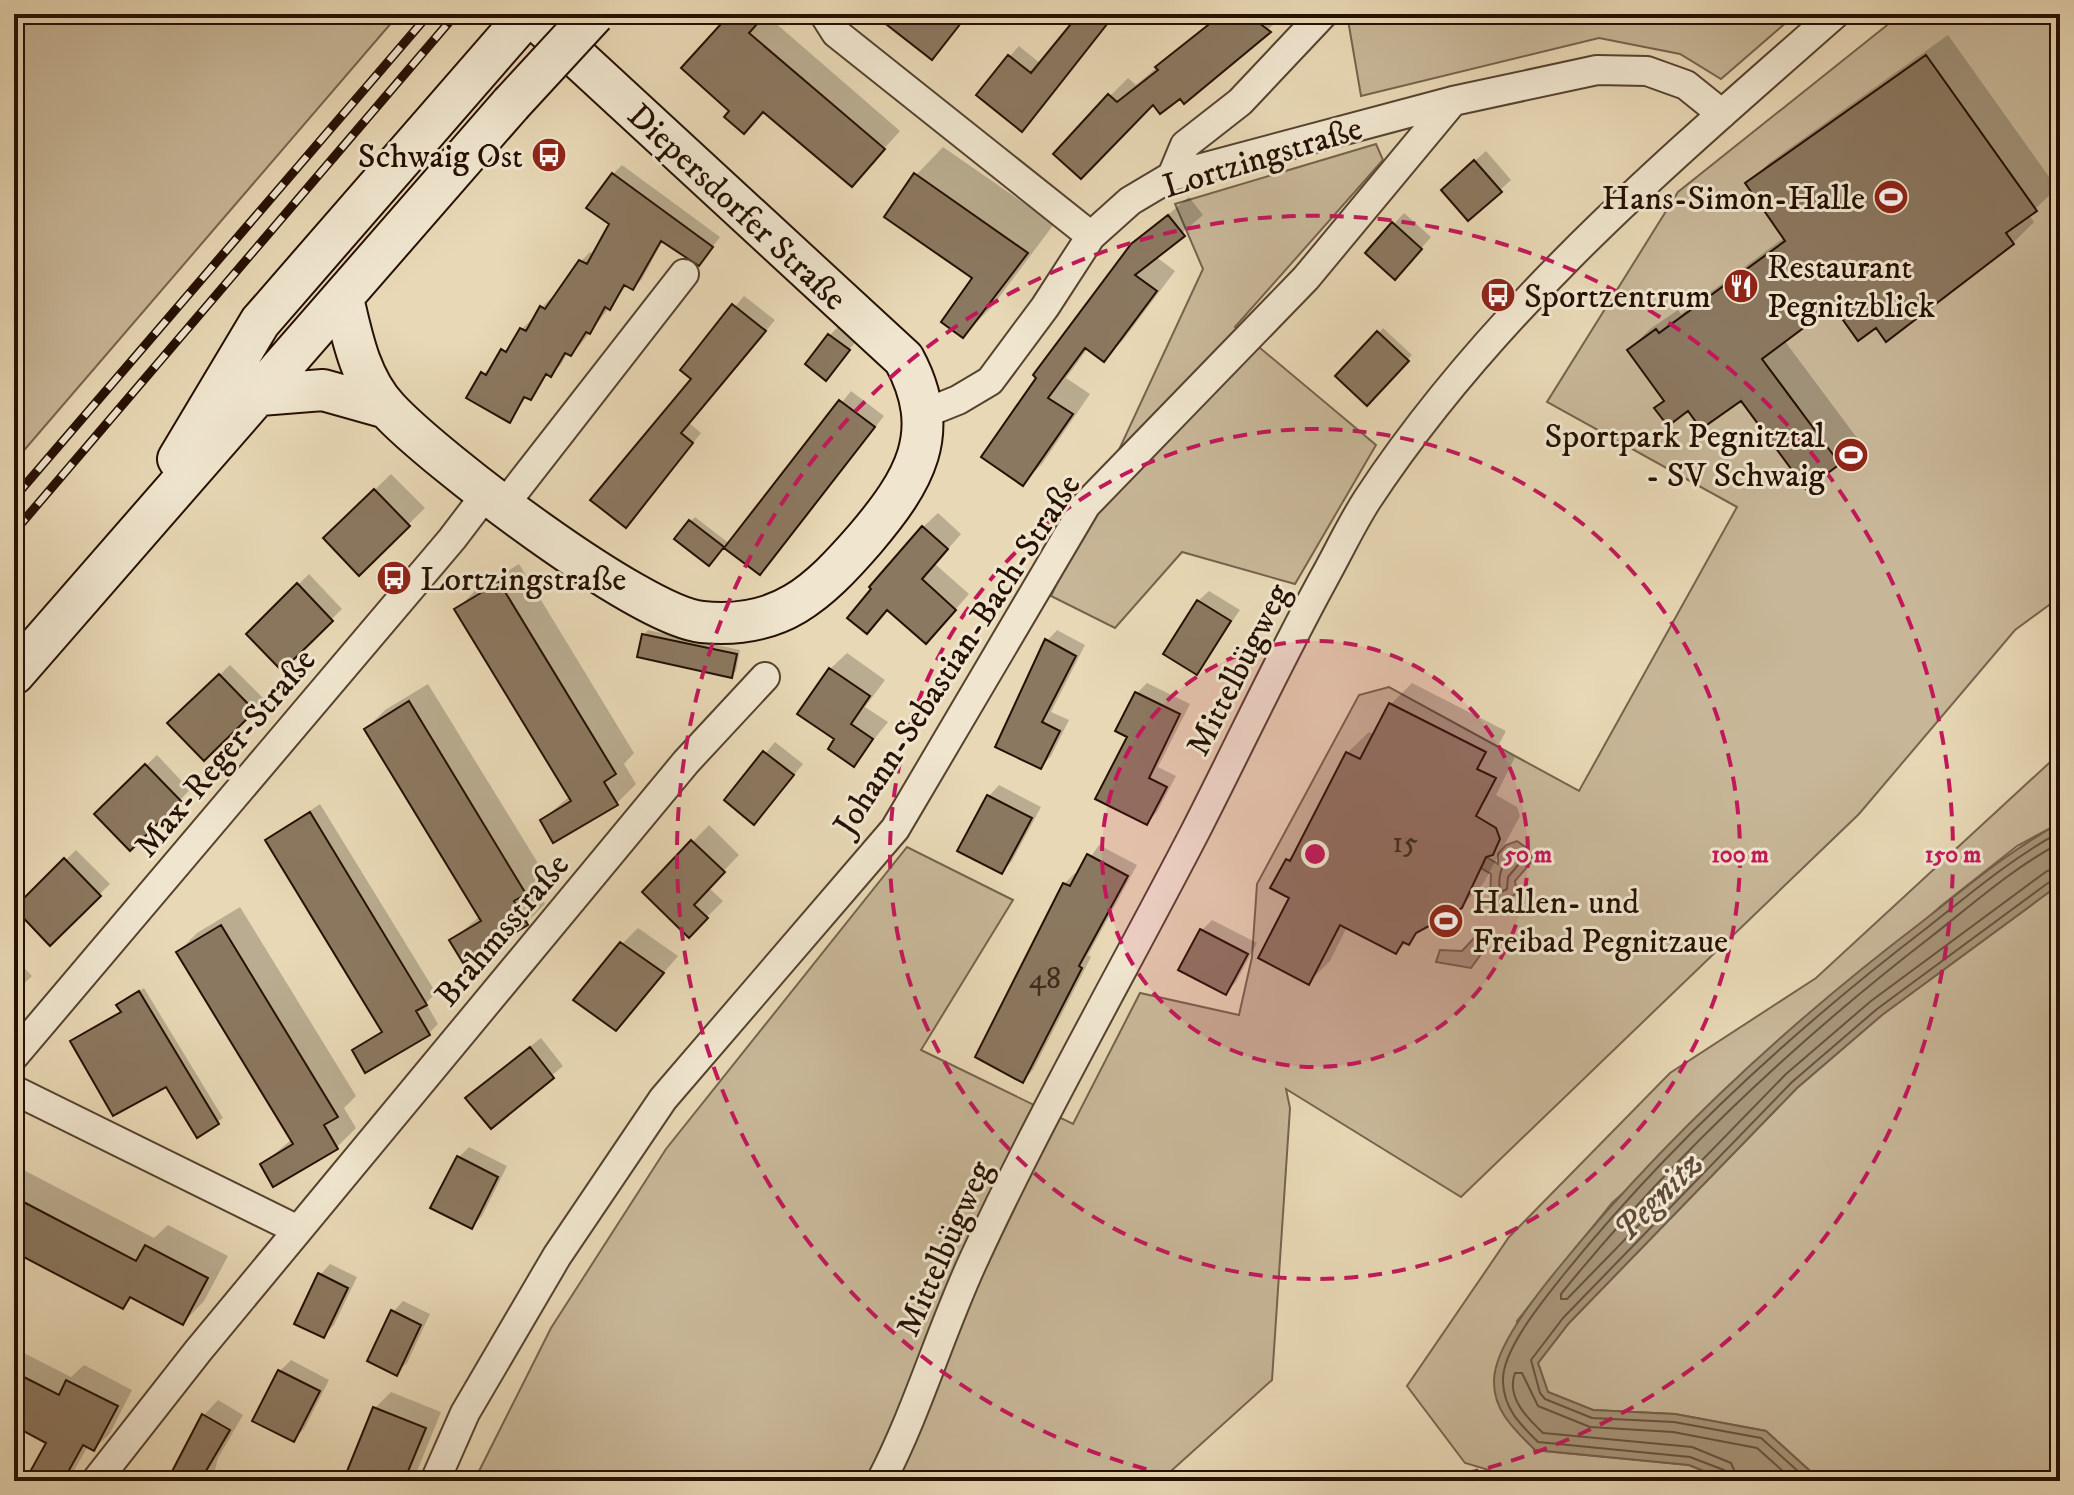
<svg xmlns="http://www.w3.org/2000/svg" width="2074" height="1495" font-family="'IM FELL DW Pica',serif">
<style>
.green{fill:#c7b697;stroke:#76634d;stroke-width:2}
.water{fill:#a69478;stroke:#735f49;stroke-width:2}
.shadow{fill:#0003}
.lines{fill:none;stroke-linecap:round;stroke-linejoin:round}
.shore{stroke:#66523e;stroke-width:2}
.building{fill:#8b7860;stroke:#261003;stroke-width:2}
.street-casing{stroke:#564230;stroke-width:32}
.secondary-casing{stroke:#261003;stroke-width:44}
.street{stroke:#f0e6cf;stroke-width:28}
.secondary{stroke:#f0e6cf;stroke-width:40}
.rail-casing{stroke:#261003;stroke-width:9}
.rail{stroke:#f0e6cf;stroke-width:6;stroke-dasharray:18;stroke-linecap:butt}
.secondary-bridge-casing{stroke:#261003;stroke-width:44;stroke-linecap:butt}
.secondary-bridge{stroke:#f0e6cf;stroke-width:40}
.ring{fill:none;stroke:#c2185b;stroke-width:4;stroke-dasharray:14 10}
.labels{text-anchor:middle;stroke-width:6;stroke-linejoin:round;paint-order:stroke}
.number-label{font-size:30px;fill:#3f2a1a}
.poi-label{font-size:34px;fill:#261003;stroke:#f0e6cf;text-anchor:start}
.street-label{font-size:34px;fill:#261003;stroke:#f0e6cf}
.water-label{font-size:36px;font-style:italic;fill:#604b38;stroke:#f0e6cf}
.centre{fill:#c2185b;stroke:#f0e6cf;stroke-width:4}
.ring-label{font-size:24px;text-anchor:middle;font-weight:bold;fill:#c2185b;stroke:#f0e6cf;stroke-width:6;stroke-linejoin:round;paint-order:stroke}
</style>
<rect width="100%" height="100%" fill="#e8d8b5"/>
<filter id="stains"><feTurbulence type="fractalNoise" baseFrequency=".0025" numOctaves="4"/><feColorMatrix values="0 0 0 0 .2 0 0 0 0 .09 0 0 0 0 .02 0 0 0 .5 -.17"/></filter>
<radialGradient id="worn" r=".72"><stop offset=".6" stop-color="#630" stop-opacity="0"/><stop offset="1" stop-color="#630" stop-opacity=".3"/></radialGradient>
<!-- green -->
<path class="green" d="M14,14H399L14,462Z
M1353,14H1796L1721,79L1680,54L1599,38L1361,96L1348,20Z
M1901,14H2060V597L2015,630L1859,814L1461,1197L1286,1089L1290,1108L1272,1380L1160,1481H474L551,1328L666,1149L907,847L1013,900L921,1050L1073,1124L1140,993L1239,1015L1252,957L1257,884L1359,695L1389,687L1579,791L1737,507L1547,402L1678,192Z
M1376,144L1383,160L1235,327L1376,445L1295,584L1182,552L1115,628L1051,596L1203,269L1175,204Z
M2060,753V823L2017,846L1941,906L1612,1203L1517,1321L1534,1450L1689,1465L1729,1481H1526L1465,1463L1407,1386L1509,1237L1670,1073L1816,978Z
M2060,884V1481H1821L1766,1431L1675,1414L1593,1410L1548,1392L1538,1363L1569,1323L1797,1088L1882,1015Z"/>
<!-- water -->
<path class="water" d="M2060,823V884L1882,1015L1797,1088L1569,1323L1538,1363L1548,1392L1593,1410L1675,1414L1766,1431L1821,1481H1729L1689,1465L1535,1450C1515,1430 1493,1411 1494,1380C1495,1346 1536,1296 1556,1271C1662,1140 1789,1023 1923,921C1968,886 2010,850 2060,823Z
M1517,841L1528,849L1533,860L1515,881L1517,893L1504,902L1490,897L1491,874L1481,868L1486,857L1498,864V854L1506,845Z
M1476,936L1487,946L1471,968L1436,962L1440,950L1462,951Z"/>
<!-- shadow -->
<path class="shadow" d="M732,14H765L900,131L852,184L764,110L731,111Z
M898,14H969L932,57Z
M1220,14H1286L1184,101L1180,96L1153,103L1081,177L1110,96L1128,78L1136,85Z
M1948,35L2057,188L2029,215L2034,222L2013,243L1876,325L1834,303L1784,340L1860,442L1839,463L1741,398L1689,408L1666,400L1629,350L1650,329L1678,310L1681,314L1785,237L1748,184L1769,163Z
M1019,46L1041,64L1072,66L1022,129L1010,56Z
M943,147L1054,224L991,308L963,335L975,278L916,175Z
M1486,151L1511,180L1500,190L1454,179Z
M622,165L720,237L707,254L663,240L642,279L633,288L627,285L580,345L571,354L568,352L560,366L548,373L530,398L527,396L510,420L483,374L494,366L522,329L531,320L534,322L542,307L551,298L554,300L581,261L590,252L594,255L611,223L613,174Z
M1189,197L1203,215L1155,256L1175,271L1123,340L1104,360L1088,348L1066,378L1090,394L1042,464L1023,483L984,456L1132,245Z
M1404,213L1431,237L1405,267L1394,224Z
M744,296L775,320L689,423L701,433L635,516L694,379L683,370Z
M840,325L858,339L826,378L830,335Z
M1383,328L1412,355L1367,403L1338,376Z
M851,391L884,416L770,562L760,573L724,545L714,559L690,522L695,517L730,544Z
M391,474L425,508L359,573L325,538Z
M938,513L961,534L935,564L969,594L940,627L889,608L867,632L923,527Z
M519,564L634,753L624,764L636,784L617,803L542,820L570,796L457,609L476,590Z
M309,574L342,609L282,668L248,634Z
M1209,591L1240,610L1197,672L1198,601Z
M648,630L740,650L736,671L731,675L644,635Z
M1057,630L1085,645L1051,712L1069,720L1051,756L1041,767L998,746L1047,641Z
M847,653L885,680L865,707L888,722L854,764L837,739L830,669Z
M230,665L264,699L204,758L170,723Z
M1147,683L1190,704L1158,767L1176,776L1157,812L1147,823L1130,736L1137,693Z
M1412,683L1506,731L1497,748L1515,757L1496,795L1517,807L1520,816L1483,884L1461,906L1428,924L1396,952L1347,927L1330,961L1309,982L1287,861L1297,851L1347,753L1369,732L1375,735L1391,704Z
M428,684L544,873L533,884L545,904L526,923L452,940L480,916L366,729L385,710Z
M775,742L803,764L764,812L726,800Z
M157,755L190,790L130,849L96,814Z
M999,785L1041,807L1012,861L1002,872L960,850L989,796Z
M320,804L436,993L426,1003L438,1024L429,1033L355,1050L383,1030L267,840Z
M709,825L739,855L708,887L723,901L689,935L644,892Z
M1099,845L1137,865L1088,955L1091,957L1033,1070L1023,1081L1064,884L1075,873L1078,875Z
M76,850L110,884L50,943L16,909Z
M240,907L356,1096L344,1108L356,1128L337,1147L263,1164L292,1139L178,952L197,933Z
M1212,920L1257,943L1236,982L1226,992L1201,931Z
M638,928L678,956L616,1029L622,944Z
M14,958L32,976L14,993Z
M144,988L223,1118L197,1135L166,1084L77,1037L122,1011L118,1005Z
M541,1038L563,1066L491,1127L479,1088Z
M469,1147L507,1166L482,1216L472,1227L458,1158Z
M14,1165L154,1238L168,1225L228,1256L204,1301L183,1323L133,1297L123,1307L14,1250Z
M330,1264L357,1277L334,1325L323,1336L320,1275Z
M403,1301L430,1314L407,1363L396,1373L393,1312Z
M14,1348L71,1377L84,1365L132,1390L110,1433L94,1449L88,1446L68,1481H27L48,1442L14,1424Z
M291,1360L329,1380L304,1429L293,1440L255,1421L280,1371Z
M391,1392L441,1412L413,1481H345L375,1408Z
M218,1400L243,1415L218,1458L214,1474L228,1481H170L204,1415Z"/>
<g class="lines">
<!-- shore -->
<path class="shore" d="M2060,843C2013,868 1974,903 1932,936C1796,1041 1669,1160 1561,1294V1299H1567L1786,1074L1871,1001L2047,871L2060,868
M1516,851L1523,859L1508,877L1507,889L1501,892C1496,879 1503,856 1516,851Z
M1729,1481L1724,1470L1690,1457L1538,1442C1520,1424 1504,1409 1503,1382C1501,1350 1546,1297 1565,1273C1670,1143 1796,1028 1928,927C1971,893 2012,858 2060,832
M1739,1481L1731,1463L1692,1447L1543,1433C1527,1418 1506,1397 1515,1373H1522L1538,1406L1590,1427L1673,1432L1757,1448L1794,1481
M1809,1481L1761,1438L1674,1422L1592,1418L1545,1399L1540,1393L1531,1360L1563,1318L1792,1082L1877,1009L2052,880L2060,878"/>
</g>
<!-- building -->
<path class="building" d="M730,14H766L749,33L885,149L852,187L763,112L744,134L724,117L729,111L681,68Z
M873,14H968L932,60Z
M1079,14H1115L1022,132L976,95L1008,55L1031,73Z
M1222,14H1247L1271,32L1184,104L1180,99L1160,114L1153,105L1081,179L1053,154L1108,94L1117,102L1158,70L1155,67Z
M1926,55L2037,211L2006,233L2014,244L1886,342L1876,328L1858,341L1833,306L1762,359L1840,464L1806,489L1741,401L1701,429L1688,411L1668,426L1654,408L1664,401L1627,350L1656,329L1659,333L1785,241L1745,183Z
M1474,160L1502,192L1468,221L1441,190Z
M612,173L713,247L699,266L661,241L633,290L624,285L610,310L605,307L590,334L586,332L571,356L565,353L551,377L546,374L531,400L524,397L510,423L466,398L481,372L486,375L501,349L506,352L520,328L526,331L540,306L545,309L579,260L587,264L609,224L586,208Z
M914,173L1028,253L963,338L941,322L972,278L884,217Z
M1168,215L1185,236L1135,275L1157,291L1104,362L1085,348L1048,398L1073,414L1023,486L981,457L1036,378L1033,375L1131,244Z
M1392,222L1422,249L1395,280L1365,253Z
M732,304L766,331L681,433L693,443L626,528L590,500L691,379L680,370Z
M1377,331L1409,361L1367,406L1335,376Z
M828,334L850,350L826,381L805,364Z
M839,400L875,427L760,575L724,548Z
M374,489L410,526L359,576L323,538Z
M689,520L724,547L709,566L674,539Z
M922,526L948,549L922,579L956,610L926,644L887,610L867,634L847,618L871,589L869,587Z
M499,582L616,774L604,782L618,805L553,843L540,820L571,801L454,609Z
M297,583L333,621L282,671L246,634Z
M1197,600L1231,621L1197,675L1163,654Z
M642,634L737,654L732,678L637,657Z
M1045,639L1076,656L1042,722L1060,731L1041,769L995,747Z
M829,668L870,696L851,724L873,739L854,767L828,749L834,739L797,714Z
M219,674L255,711L204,761L167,723Z
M1135,692L1180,714L1149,778L1167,787L1147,825L1095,799L1127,737L1115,731Z
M409,701L526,894L514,901L528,925L463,963L449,940L481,921L364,729Z
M1389,703L1486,752L1477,769L1496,778L1476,816L1496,828L1500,839L1493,855L1486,857L1462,908L1416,933L1409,945L1403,942L1396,954L1340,925L1309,985L1258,958L1289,898L1270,888L1286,859L1290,861L1346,752L1360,759Z
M763,751L794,775L754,825L724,800Z
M145,764L181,801L130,851L94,814Z
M987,795L1032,818L1002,874L957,851Z
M310,812L427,1005L416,1011L430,1035L365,1073L352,1050L382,1032L265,840Z
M691,840L725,872L694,905L708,918L689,938L642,892Z
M1087,854L1128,876L1079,966L1082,968L1023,1083L975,1057L1063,883L1070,886Z
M64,858L101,896L50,946L14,908Z
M221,925L338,1117L324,1125L338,1149L273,1187L260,1164L293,1144L176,952Z
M1200,929L1248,954L1226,995L1178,970Z
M620,942L664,973L616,1031L573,1000Z
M139,991L219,1124L197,1138L166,1087L113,1116L70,1041L121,1012L116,1005Z
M530,1047L554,1078L491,1129L465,1098Z
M457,1156L498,1177L472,1229L430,1208Z
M14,1197L136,1261L145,1245L208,1278L183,1325L130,1297L123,1309L14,1252Z
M318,1273L348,1288L324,1338L294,1324Z
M391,1310L421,1325L397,1376L367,1361Z
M278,1370L320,1391L294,1442L252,1421Z
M14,1372L59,1395L66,1380L118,1406L94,1451L83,1445L63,1481H25L46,1443L14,1426Z
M373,1407L426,1428L404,1481H343Z
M202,1414L230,1430L200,1481H167Z"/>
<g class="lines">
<defs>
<path id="street" d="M824,14L836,33L1091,236
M1172,176L1185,145L1240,102L1323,14
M923,414L958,400L990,381L1045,307L1091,236L1130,201L1172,176L1453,101L1597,70L1647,71L1686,85L1722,114
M504,505L684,274
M14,1056L452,539L487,493
M14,1090L298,1230
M96,1481L198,1351L686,762L765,677
M435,1481L465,1413L557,1256L663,1099L895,829L1086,505L1306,278L1453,101
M881,1481C918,1410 940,1332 974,1259C1041,1114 1121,975 1195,832C1238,748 1278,662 1324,578C1338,553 1351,525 1367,500C1491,311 1667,162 1835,14"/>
<path id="secondary" d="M343,298C352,337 360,379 388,409C434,459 640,616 702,622C780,630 818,593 865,539C914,481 944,433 904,359L530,14
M260,395L323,390L387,408
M178,459L260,322L528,14
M14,674L511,104"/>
</defs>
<!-- street casing -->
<use href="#street" class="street-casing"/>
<!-- secondary casing -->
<use href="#secondary" class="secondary-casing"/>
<!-- street -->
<use href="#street" class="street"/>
<!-- secondary -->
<use href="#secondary" class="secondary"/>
<defs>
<path id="rail" d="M14,498L429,14
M14,532L456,14"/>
</defs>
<!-- rail casing -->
<use href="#rail" class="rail-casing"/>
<!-- rail -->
<use href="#rail" class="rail"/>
<defs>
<path id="secondary-bridge" d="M511,104L594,14"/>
</defs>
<!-- secondary-bridge casing -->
<use href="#secondary-bridge" class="secondary-bridge-casing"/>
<!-- secondary-bridge -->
<use href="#secondary-bridge" class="secondary-bridge"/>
</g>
<!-- distance rings -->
<circle cx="1315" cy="854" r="213" fill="#c2185b" fill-opacity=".12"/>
<g class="ring">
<circle cx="1315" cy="854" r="213"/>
<circle cx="1315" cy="854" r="425"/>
<path d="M1193 1480A638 638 0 1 1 1437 1480"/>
</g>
<!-- icons -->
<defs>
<symbol id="bus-disc" viewBox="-11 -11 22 22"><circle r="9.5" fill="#8f2418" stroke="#f0e6cf"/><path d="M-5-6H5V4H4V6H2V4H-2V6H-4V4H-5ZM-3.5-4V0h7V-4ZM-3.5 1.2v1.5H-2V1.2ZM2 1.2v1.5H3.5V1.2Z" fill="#fff"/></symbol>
<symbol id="stadium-disc" viewBox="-11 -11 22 22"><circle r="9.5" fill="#8f2418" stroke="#f0e6cf"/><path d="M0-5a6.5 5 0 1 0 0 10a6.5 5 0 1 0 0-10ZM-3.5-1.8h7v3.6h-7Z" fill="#fff"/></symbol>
<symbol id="restaurant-disc" viewBox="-11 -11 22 22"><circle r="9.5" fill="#8f2418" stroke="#f0e6cf"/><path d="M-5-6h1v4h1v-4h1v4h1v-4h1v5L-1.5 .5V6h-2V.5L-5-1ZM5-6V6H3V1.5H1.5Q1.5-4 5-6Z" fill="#fff"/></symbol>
</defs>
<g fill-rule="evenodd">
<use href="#bus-disc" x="529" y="135" width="40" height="40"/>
<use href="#stadium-disc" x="1871" y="177" width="40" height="40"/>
<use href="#restaurant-disc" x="1721" y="266" width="40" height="40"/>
<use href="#bus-disc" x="1478" y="275" width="40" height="40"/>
<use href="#stadium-disc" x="1831" y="435" width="40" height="40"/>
<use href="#bus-disc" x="374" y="558" width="40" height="40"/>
<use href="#stadium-disc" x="1426" y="901" width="40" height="40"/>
</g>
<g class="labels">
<!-- number labels -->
<g class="number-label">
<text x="1405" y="852">15</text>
<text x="1045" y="988">48</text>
</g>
<!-- poi labels -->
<g class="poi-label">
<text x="523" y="167" text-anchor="end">Schwaig Ost</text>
<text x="1865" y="209" text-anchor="end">Hans-Simon-Halle</text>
<text x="1767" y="278">Restaurant<tspan x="1767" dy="39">Pegnitzblick</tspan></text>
<text x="1524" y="307">Sportzentrum</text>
<text x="1825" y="447" text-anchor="end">Sportpark Pegnitztal<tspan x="1825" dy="39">- SV Schwaig</tspan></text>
<text x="420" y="590">Lortzingstraße</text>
<text x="1472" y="913">Hallen- und<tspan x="1472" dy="39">Freibad Pegnitzaue</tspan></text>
</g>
<!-- street labels -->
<g class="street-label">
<text transform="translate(1262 156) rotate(-17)" y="12">Lortzingstraße</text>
<text transform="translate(738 206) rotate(43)" y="12">Diepersdorfer Straße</text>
<text transform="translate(956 654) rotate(-57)" y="12">Johann-Sebastian-Bach-Straße</text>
<text transform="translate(1237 669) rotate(-63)" y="12">Mittelbügweg</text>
<text transform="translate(224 752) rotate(-50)" y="12">Max-Reger-Straße</text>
<text transform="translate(501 929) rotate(-50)" y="12">Brahmsstraße</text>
<text transform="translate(943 1248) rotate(-66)" y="12">Mittelbügweg</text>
</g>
<!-- water labels -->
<g class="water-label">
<text transform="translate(1657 1195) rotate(-45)" y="13">Pegnitz</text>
</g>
</g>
<circle cx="1315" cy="854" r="12" class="centre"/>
<g class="ring-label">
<text x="1528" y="862">50 m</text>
<text x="1740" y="862">100 m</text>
<text x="1953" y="862">150 m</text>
</g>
<!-- margin -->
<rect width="2074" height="1495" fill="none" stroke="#e8d8b5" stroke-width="48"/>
<rect x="16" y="16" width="2042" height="1463" fill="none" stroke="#261003" stroke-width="4"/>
<rect x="24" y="24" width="2026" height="1447" fill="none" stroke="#261003" stroke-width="2"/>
<rect width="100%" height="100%" filter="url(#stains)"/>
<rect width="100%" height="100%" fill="url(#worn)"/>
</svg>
